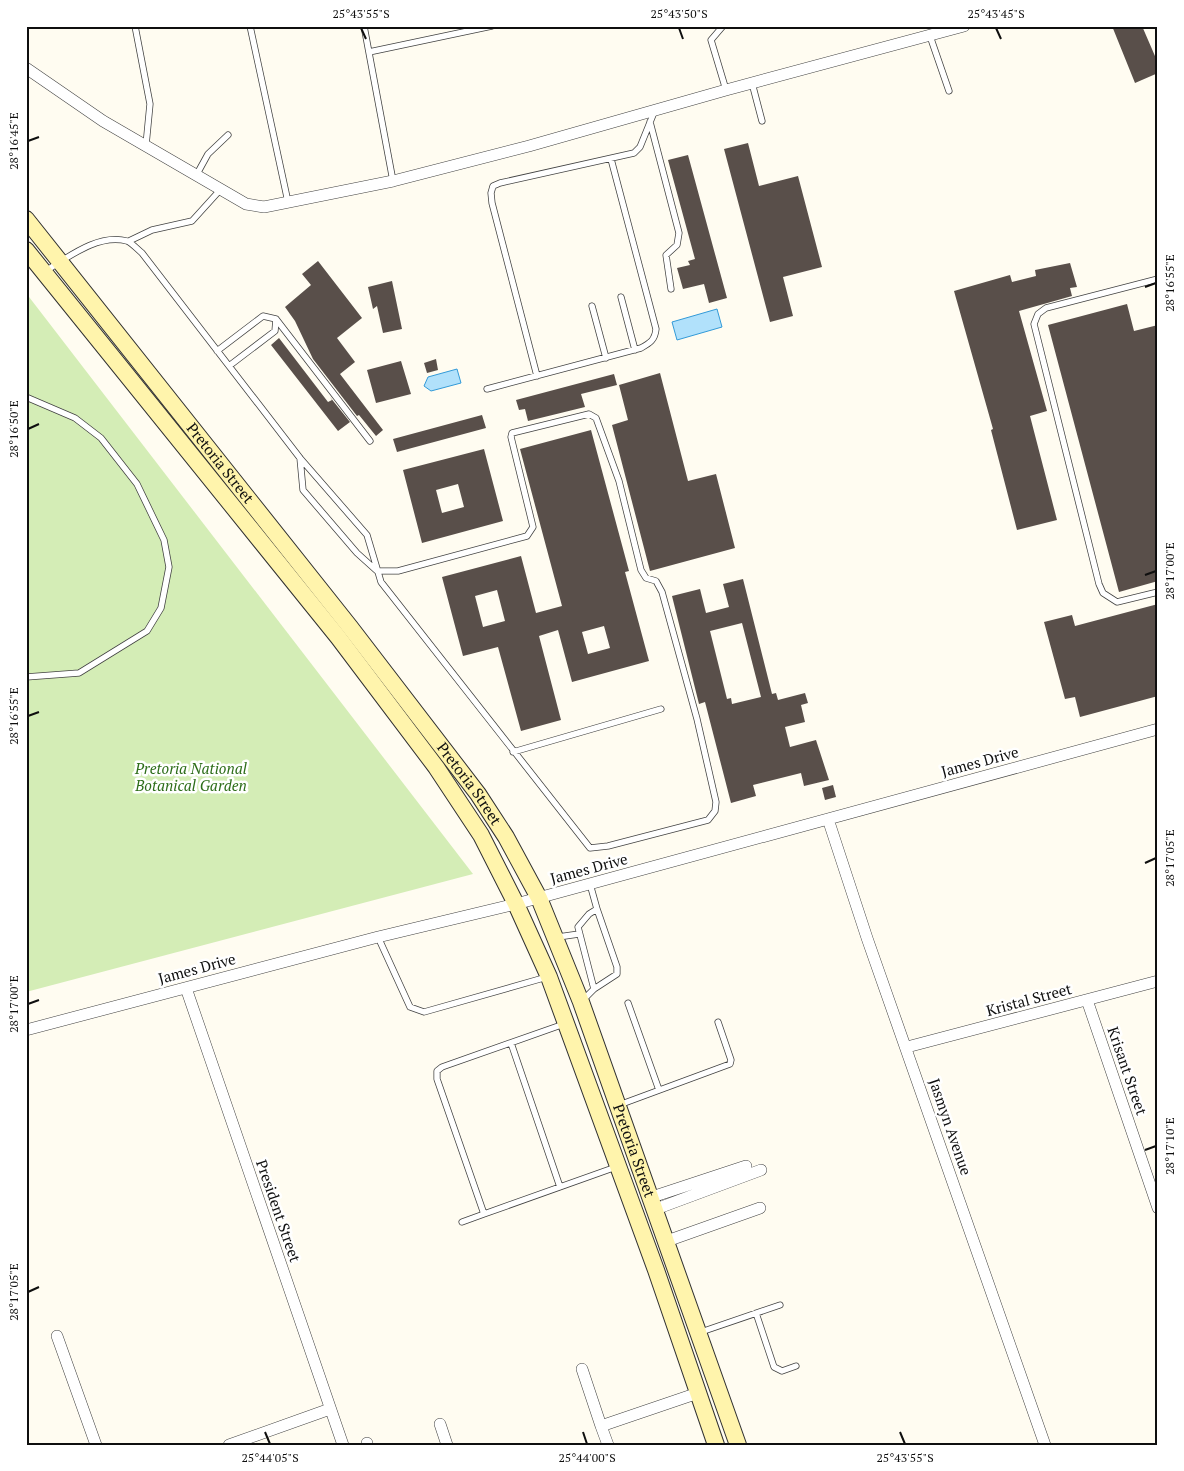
<svg xmlns="http://www.w3.org/2000/svg" width="1184" height="1471" font-family="'PT Serif',serif">
<style>
.green{fill:#d4edb6}
.water{fill:#b1e1fb;stroke:#329ad8}
.building{fill:#594f4a;fill-rule:evenodd}
.lines{fill:none;stroke-linecap:round;stroke-linejoin:round}
.service-casing{stroke:#424242;stroke-width:7}
.minor-casing{stroke:#424242;stroke-width:12}
.secondary-casing{stroke:#313131;stroke-width:18}
.service{stroke:#fff;stroke-width:5.5}
.minor{stroke:#fff;stroke-width:11}
.secondary{stroke:#fff4ac;stroke-width:16}
.ticks{fill:none;stroke:#0f0f0f;stroke-width:2}
.labels{text-anchor:middle;stroke-width:5;stroke-linejoin:round;paint-order:stroke}
.street-label{font-size:15px;fill:#0f0f0f;stroke:#fff}
.park-label{font-size:15px;font-style:italic;fill:#2d6d19;stroke:#fff}
.neatline{fill:none;stroke:#0f0f0f;stroke-width:2}
.ticks-label{font-size:12px;text-anchor:middle;fill:#0f0f0f}
</style>
<rect width="100%" height="100%" fill="#fffcf1"/>
<!-- green -->
<path class="green" d="M26,293L473,874L26,992Z"/>
<!-- water -->
<path class="water" d="M717,309L722,327L677,340L672,322Z
M457,369L461,383L431,391L424,386L428,377Z"/>
<!-- building -->
<path class="building" d="M1112,26H1142L1158,63V73L1135,83Z
M748,143L759,186L798,176L822,267L783,277L793,316L770,322L724,149Z
M688,155L727,298L709,303L704,284L683,289L677,268L690,265L688,261L695,259L668,160Z
M318,261L362,318L337,338L355,362L340,374L383,430L376,436L359,415L357,416L313,359L295,321L285,307L311,285L302,274Z
M1070,263L1077,287L1070,288L1072,296L1019,311L1047,411L1030,416L1057,520L1017,530L991,430L993,429L954,291L1010,275L1012,282L1036,276L1035,270Z
M392,281L402,329L383,333L377,306L373,309L368,287Z
M1127,304L1134,331L1158,325V581L1119,592L1048,325Z
M279,338L328,402L332,400L330,397L350,422L338,431L271,345Z
M436,359L438,370L427,373L424,363Z
M401,361L411,394L376,403L367,370Z
M660,373L688,481L716,474L735,548L650,571L612,425L628,420L619,385Z
M614,374L617,385L581,394L585,407L528,421L525,409L519,410L516,400Z
M482,415L486,428L397,452L393,439Z
M591,430L629,571L625,572L649,661L572,682L558,630L539,636L561,720L521,731L498,647L463,656L442,577L521,556L536,613L562,606L520,449ZM497,590L505,621L483,627L475,596ZM604,626L610,648L588,654L582,632Z
M484,449L503,521L422,543L403,470ZM458,484L464,507L442,513L436,490Z
M743,579L772,694L776,693L778,700L805,693L808,703L801,705L805,722L785,727L790,747L816,740L829,780L804,786L801,773L753,785L756,796L731,803L705,702L699,704L672,596L700,589L706,613L729,607L723,584ZM742,623L761,697L732,704L731,698L727,699L710,631Z
M1158,604V696L1080,717L1075,697L1065,699L1044,622L1072,615L1075,626Z
M833,785L836,797L825,800L822,788Z"/>
<g class="lines">
<defs>
<path id="service" d="M135,26L150,104L146,145
M250,26L288,202
M364,26L393,181
M723,26L711,40L726,90
M930,36L949,91
M369,52L492,26
M752,83L762,121
M650,122L679,233L677,245L666,255L671,289
M197,174L208,154L228,135
M129,241L152,230L192,221L221,189
M44,272C67,258 98,233 127,241C132,243 137,249 142,253L300,458L367,535L381,582L590,848L608,846L708,820L715,811L716,802L697,719L662,592L656,581L646,578L641,570L619,481L596,418L589,414L512,433L511,437L533,527L527,536L398,571H377L357,553L303,490L300,458
M1158,279L1046,308L1038,314L1034,324L1099,584L1103,593L1117,602L1158,592
M621,297L635,350
M592,306L606,358
M217,351L263,316L276,319L370,441
M229,366L275,331L276,319
M537,376L492,203L491,193L493,186L500,183L634,153L640,147L655,110
M487,389L641,348C650,343 655,340 656,329L611,159
M26,397L75,418L101,438L137,484L164,540L169,567L161,608L147,631L79,673L26,677
M513,752L661,709
M378,937L410,1007L424,1012L547,977
M558,937L579,934
M594,989L617,974V967L597,909
M583,1000L594,989L578,927L589,914L597,909L590,884
M628,1003L659,1090
M511,1043L560,1187
M619,1105L730,1064L731,1060L718,1022
M484,1214L616,1167
M462,1222L484,1214L437,1079V1071L442,1067L564,1024
M756,1313L774,1367L782,1371L796,1366
M701,1332L780,1305"/>
<path id="minor" d="M26,68L103,121L246,204L264,207L393,181L529,146L726,90L964,26
M828,819L867,938L1045,1445
M186,988L343,1445
M1087,1000L1158,1208
M26,1030L378,937L516,904L1158,729
M907,1047L1158,981
M652,1197L746,1166
M656,1209L761,1170
M667,1241L760,1208
M57,1336L96,1445
M582,1369L601,1426
M440,1424L447,1445
M367,1443V1445
M229,1445L330,1409
M608,1445L601,1426L698,1393"/>
<g id="secondary">
<path id="s1" d="M26,219L350,627L478,794L506,837L539,898L581,1002L738,1445"/>
<path d="M26,250L338,637L436,767L481,835L516,904L549,977L656,1270L716,1445"/>
</g>
</defs>
<!-- service casing -->
<use href="#service" class="service-casing"/>
<!-- minor casing -->
<use href="#minor" class="minor-casing"/>
<!-- secondary casing -->
<use href="#secondary" class="secondary-casing"/>
<!-- service -->
<use href="#service" class="service"/>
<!-- minor -->
<use href="#minor" class="minor"/>
<!-- secondary -->
<use href="#secondary" class="secondary"/>
</g>
<!-- ticks -->
<path class="ticks" d="M361,28L366,39M679,28L683,39M996,28L1001,39M28,141L39,137M1145,287L1156,283M28,429L39,424M1145,575L1156,571M28,716L39,712M1145,863L1156,858M28,1004L39,1000M1145,1150L1156,1146M28,1292L39,1287M265,1432L270,1444M583,1432L587,1444M900,1432L905,1444"/>
<g class="labels">
<!-- street labels -->
<g class="street-label">
<text dy="5" stroke="none"><textPath href="#s1" startOffset="312">Pretoria Street</textPath></text>
<text transform="translate(980 762) rotate(-15)" y="5">James Drive</text>
<text dy="5" stroke="none"><textPath href="#s1" startOffset="718">Pretoria Street</textPath></text>
<text transform="translate(589 869) rotate(-15)" y="5">James Drive</text>
<text transform="translate(197 969) rotate(-15)" y="5">James Drive</text>
<text transform="translate(1029 1000) rotate(-15)" y="5">Kristal Street</text>
<text transform="translate(1127 1071) rotate(71)" y="5">Krisant Street</text>
<text transform="translate(950 1127) rotate(71)" y="5">Jasmyn Avenue</text>
<text dy="5" stroke="none"><textPath href="#s1" startOffset="1122">Pretoria Street</textPath></text>
<text transform="translate(278 1211) rotate(71)" y="5">President Street</text>
</g>
<!-- park labels -->
<g class="park-label">
<text x="191" y="774">Pretoria National<tspan x="191" dy="17">Botanical Garden</tspan></text>
</g>
</g>
<!-- border -->
<rect width="1184" height="1471" fill="none" stroke="#ffffff" stroke-width="55"/>
<rect x="28" y="28" width="1128" height="1416" class="neatline"/>
<g class="ticks-label">
<text x="361" y="18">25°43'55"S</text>
<text x="679" y="18">25°43'50"S</text>
<text x="996" y="18">25°43'45"S</text>
<text transform="translate(14 141) rotate(-90)" y="4">28°16'45"E</text>
<text transform="translate(1170 283) rotate(-90)" y="4">28°16'55"E</text>
<text transform="translate(14 429) rotate(-90)" y="4">28°16'50"E</text>
<text transform="translate(1170 571) rotate(-90)" y="4">28°17'00"E</text>
<text transform="translate(14 716) rotate(-90)" y="4">28°16'55"E</text>
<text transform="translate(1170 858) rotate(-90)" y="4">28°17'05"E</text>
<text transform="translate(14 1004) rotate(-90)" y="4">28°17'00"E</text>
<text transform="translate(1170 1146) rotate(-90)" y="4">28°17'10"E</text>
<text transform="translate(14 1292) rotate(-90)" y="4">28°17'05"E</text>
<text x="270" y="1462">25°44'05"S</text>
<text x="587" y="1462">25°44'00"S</text>
<text x="905" y="1462">25°43'55"S</text>
</g>
</svg>
